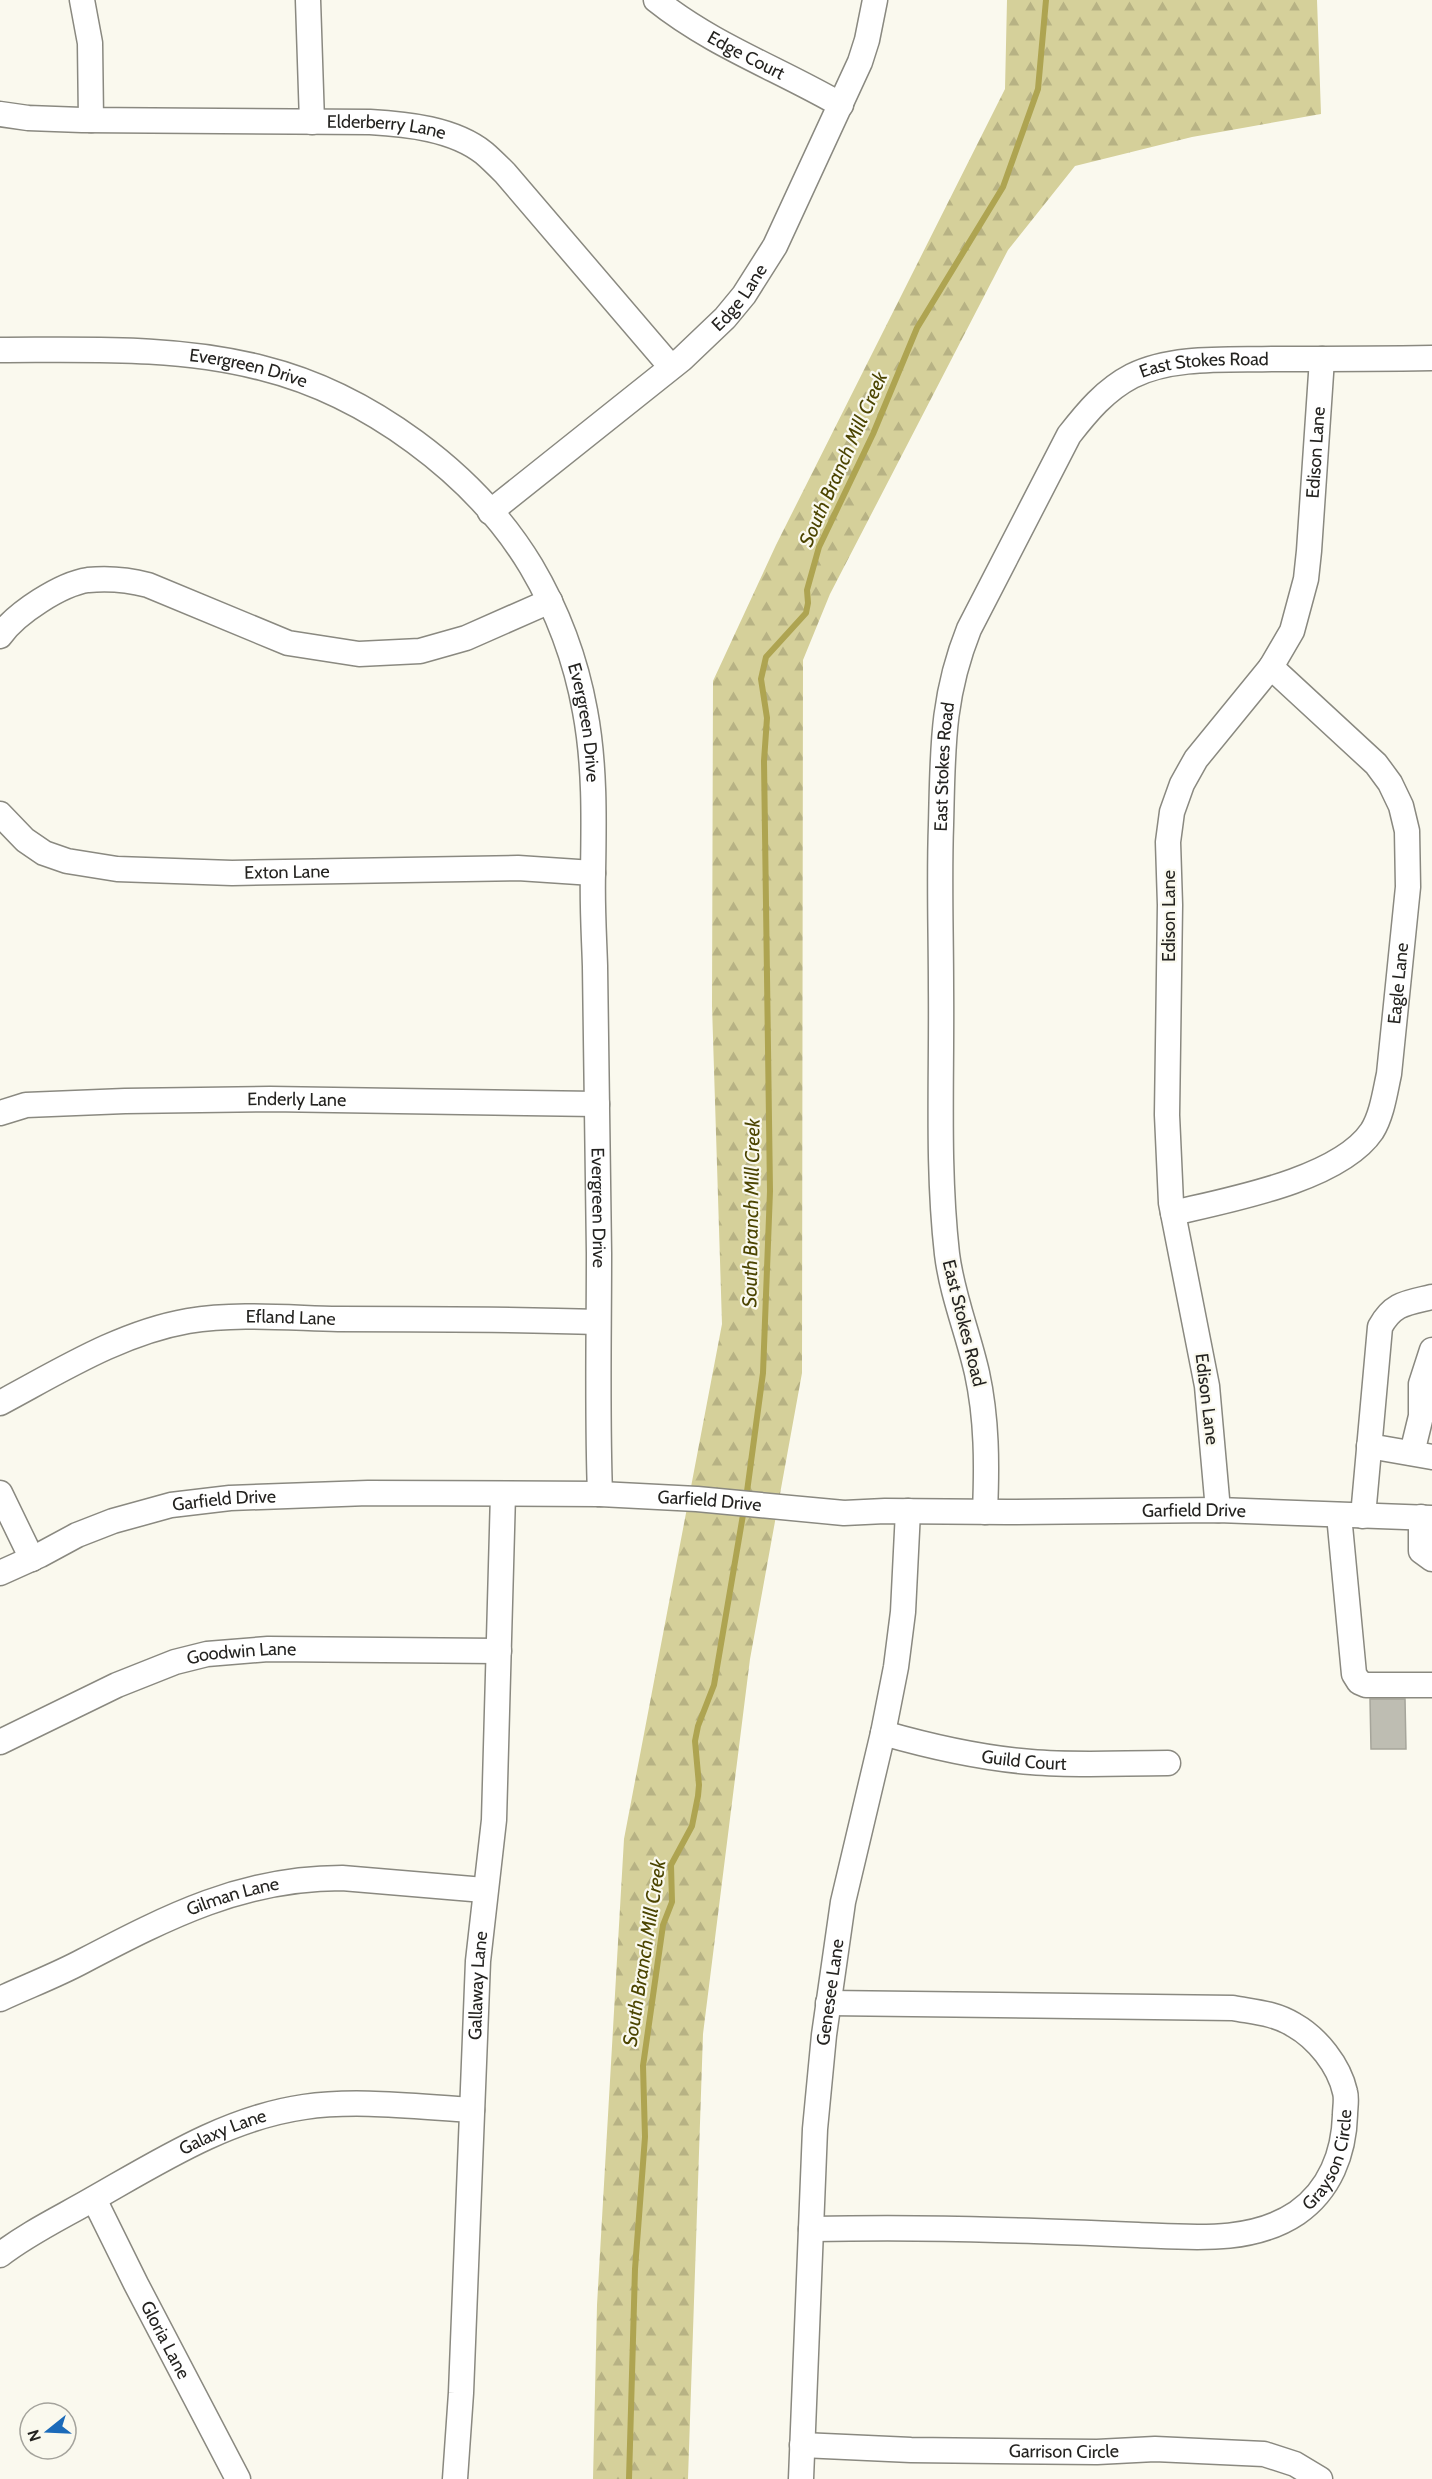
<svg xmlns="http://www.w3.org/2000/svg" width="1432" height="2479" font-family="Cabin,sans-serif">
<style>
.forest{fill:url(#forest-firs)}
.lines{fill:none;stroke-linecap:round;stroke-linejoin:round}
.stream{stroke:#aea451;stroke-width:6}
.building{fill:#bebdb2;stroke:#a6a59b;stroke-width:1.5}
.minor-casing{stroke:#8a8980;stroke-width:27}
.minor{stroke:#fff;stroke-width:24}
.labels{text-anchor:middle;stroke-width:4.5;stroke-linejoin:round;paint-order:stroke}
.street-label{font-size:18px;fill:#242320;stroke:#faf9ee}
.water-label{font-size:20px;font-style:italic;fill:#4b4400;stroke:#faf9ee}
</style>
<defs>
<pattern id="forest-firs" width="22" height="20" patternUnits="userSpaceOnUse" patternTransform="scale(1.5)"><rect width="22" height="20" fill="#d5d09a"/><path d="M5 1l3.5 6h-7zM16 11l3.5 6h-7z" fill="#b7b284"/></pattern>
</defs>
<rect width="100%" height="100%" fill="#faf9ee"/>
<!-- forest -->
<path class="forest" d="M1007,0H1317L1321,114L1192,137L1075,166L1008,250L830,594L803,660L802,1373L750,1659L703,2034L688,2479H593L597,2305L624,1839L722,1324L712,1006L713,681L776,545L1005,89Z"/>
<g class="lines">
<!-- stream -->
<path class="stream" d="M746,1499L763,1373L770,1191L764,761L767,718L761,679L766,657L806,613L808,603L807,590L819,547L873,434L917,328L1003,187L1038,89L1046,0
M629,2479L635,2269L645,2137L643,2066L663,1925L672,1902L671,1865L692,1826L698,1796L699,1785L695,1741L698,1726L714,1685L744,1509"/>
</g>
<!-- building -->
<path class="building" d="M1370,1699H1405L1406,1749H1371Z"/>
<g class="lines">
<defs>
<g id="minor">
<path d="M82,0L90,43L91,120"/>
<path d="M308,0L312,122"/>
<path id="s1" d="M656,0C712,45 779,69 841,105"/>
<path id="s2" d="M0,114L28,118L82,120L370,122C407,124 454,129 484,153C491,159 498,166 505,173L671,367"/>
<path id="s3" d="M0,350C88,350 177,346 262,368C367,394 475,473 531,566C557,610 576,661 585,711C595,764 594,819 593,873C592,904 594,935 595,966C596,1062 598,1158 599,1253C599,1334 597,1414 600,1494"/>
<path id="s4" d="M490,512L682,359L725,318L744,295L775,246L860,62L867,40L875,0"/>
<path d="M0,636C16,613 61,584 88,580C108,578 129,580 148,585L288,643L359,654L420,651L466,638L550,601"/>
<path id="s5" d="M0,814L25,840L44,853L67,861L117,869L232,873L518,868L593,873"/>
<path id="s6" d="M0,1113L26,1105L125,1101L270,1099L597,1104"/>
<path id="s7" d="M1173,1213C1228,1200 1339,1180 1372,1131C1382,1115 1385,1092 1389,1074L1408,887L1407,831L1401,806L1390,783L1376,764L1271,667"/>
<path id="s8" d="M0,1403C60,1371 120,1333 188,1321C237,1313 289,1318 338,1319C425,1319 512,1319 598,1322"/>
<path d="M1369,1446L1432,1457"/>
<path d="M1412,1453L1421,1416V1384L1432,1350"/>
<path d="M0,1493L32,1559"/>
<path id="s9" d="M1218,1510L1207,1386L1171,1203L1167,1115L1170,905L1168,842L1172,812L1182,784L1196,759L1271,667L1292,631L1306,579L1309,551L1322,359"/>
<path id="s10" d="M985,1512C987,1465 987,1419 977,1373C968,1333 952,1295 947,1254C937,1166 942,1076 941,988C941,933 939,879 941,825C943,752 941,699 969,629L1069,435C1087,412 1105,390 1132,376C1172,356 1227,360 1272,359C1325,359 1379,359 1432,358"/>
<path d="M1339,1515L1354,1674L1359,1682L1366,1685H1432"/>
<path d="M1363,1516L1380,1327C1393,1303 1407,1303 1432,1297"/>
<path d="M1421,1517V1551L1432,1559"/>
<path id="s11" d="M0,1573L40,1555L77,1535L113,1521L171,1505L230,1498L368,1493L600,1494L697,1499L844,1513L885,1511L1007,1512L1218,1510L1432,1518"/>
<path id="s12" d="M883,1733C932,1747 980,1758 1031,1762C1076,1766 1122,1763 1168,1763"/>
<path id="s13" d="M0,1742L117,1685L175,1662L207,1654L268,1649L499,1651"/>
<path id="s14" d="M0,1999C28,1986 57,1975 83,1961C169,1916 243,1878 342,1878L484,1890"/>
<path id="s15" d="M94,2199L136,2284L238,2479"/>
<path id="s16" d="M811,2229C873,2228 935,2228 997,2230C1044,2231 1091,2233 1138,2235C1191,2237 1251,2244 1297,2213C1330,2190 1344,2153 1345,2115C1345,2108 1347,2099 1345,2092C1339,2065 1317,2038 1294,2025C1275,2013 1254,2012 1233,2008L828,2003"/>
<path id="s17" d="M0,2255C28,2233 62,2217 93,2199C160,2161 227,2118 304,2107C357,2099 419,2107 472,2110"/>
<path id="s18" d="M802,2445L911,2450L1097,2452L1155,2449L1264,2454L1295,2464L1320,2479"/>
<path id="s19" d="M455,2479L461,2393L478,1961L494,1820L503,1494"/>
<path id="s20" d="M801,2479L815,2129L824,2035L843,1902L883,1733L896,1667L903,1612L908,1511"/>
</g>
</defs>
<!-- minor casing -->
<use href="#minor" class="minor-casing"/>
<!-- minor -->
<use href="#minor" class="minor"/>
</g>
<g class="labels">
<!-- street labels -->
<g class="street-label">
<text dy="6" stroke="none"><textPath href="#s1" startOffset="106">Edge Court</textPath></text>
<text dy="6" stroke="none"><textPath href="#s2" startOffset="387">Elderberry Lane</textPath></text>
<text dy="6" stroke="none"><textPath href="#s4" startOffset="330">Edge Lane</textPath></text>
<text dy="6" stroke="none"><textPath href="#s10" startOffset="1270">East Stokes Road</textPath></text>
<text dy="6" stroke="none"><textPath href="#s3" startOffset="250">Evergreen Drive</textPath></text>
<text dy="6" stroke="none"><textPath href="#s9" startOffset="1102">Edison Lane</textPath></text>
<text dy="6" stroke="none"><textPath href="#s3" startOffset="772">Evergreen Drive</textPath></text>
<text dy="6" stroke="none"><textPath href="#s10" startOffset="750">East Stokes Road</textPath></text>
<text dy="6" stroke="none"><textPath href="#s5" startOffset="304">Exton Lane</textPath></text>
<text transform="translate(1169 916) rotate(-90)" y="6">Edison Lane</text>
<text dy="6" stroke="none"><textPath href="#s7" startOffset="370">Eagle Lane</textPath></text>
<text dy="6" stroke="none"><textPath href="#s6" startOffset="298">Enderly Lane</textPath></text>
<text dy="6" stroke="none"><textPath href="#s3" startOffset="1258">Evergreen Drive</textPath></text>
<text dy="6" stroke="none"><textPath href="#s8" startOffset="309">Efland Lane</textPath></text>
<text transform="translate(964 1323) rotate(76)" y="6">East Stokes Road</text>
<text transform="translate(1207 1399) rotate(83)" y="6">Edison Lane</text>
<text dy="6" stroke="none"><textPath href="#s11" startOffset="724">Garfield Drive</textPath></text>
<text dy="6" stroke="none"><textPath href="#s11" startOffset="238">Garfield Drive</textPath></text>
<text dy="6" stroke="none"><textPath href="#s11" startOffset="1209">Garfield Drive</textPath></text>
<text dy="6" stroke="none"><textPath href="#s13" startOffset="260">Goodwin Lane</textPath></text>
<text dy="6" stroke="none"><textPath href="#s12" startOffset="144">Guild Court</textPath></text>
<text dy="6" stroke="none"><textPath href="#s14" startOffset="255">Gilman Lane</textPath></text>
<text dy="6" stroke="none"><textPath href="#s19" startOffset="494">Gallaway Lane</textPath></text>
<text dy="6" stroke="none"><textPath href="#s20" startOffset="488">Genesee Lane</textPath></text>
<text dy="6" stroke="none"><textPath href="#s17" startOffset="255">Galaxy Lane</textPath></text>
<text dy="6" stroke="none"><textPath href="#s16" startOffset="555">Grayson Circle</textPath></text>
<text dy="6" stroke="none"><textPath href="#s15" startOffset="158">Gloria Lane</textPath></text>
<text dy="6" stroke="none"><textPath href="#s18" startOffset="262">Garrison Circle</textPath></text>
</g>
<!-- water labels -->
<g class="water-label">
<text transform="translate(843 459) rotate(-66)" y="7">South Branch Mill Creek</text>
<text transform="translate(751 1213) rotate(-89)" y="7">South Branch Mill Creek</text>
<text transform="translate(644 1953) rotate(-81)" y="7">South Branch Mill Creek</text>
</g>
</g>
<!-- north arrow -->
<g transform="translate(48 2431) rotate(252)"><circle r="28" fill="#faf9ee" stroke="#a4a39c" stroke-width="1.5"/>
<path d="M0-4.5L10 22L0 15L-10 22Z" fill="#1b6ab9"/>
<text y="-9" font-size="16" font-weight="bold" text-anchor="middle" fill="#242320">N</text>
</g>
</svg>
